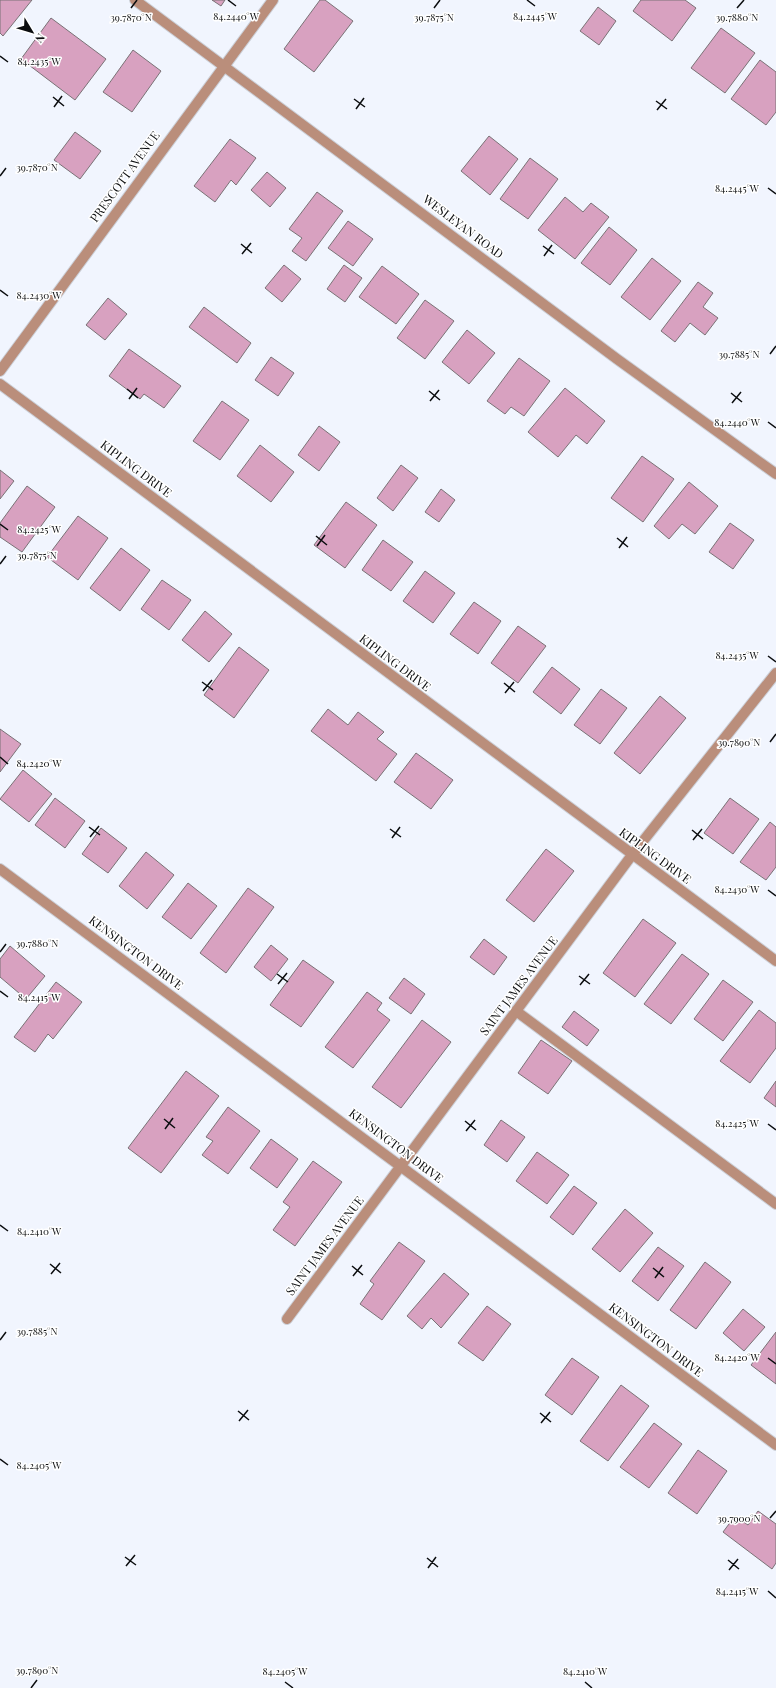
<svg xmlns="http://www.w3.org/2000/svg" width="776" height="1688" font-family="'Playfair Display',serif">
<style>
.building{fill:#d8a1c0;stroke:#7a7276}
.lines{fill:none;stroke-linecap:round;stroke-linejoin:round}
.service-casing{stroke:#ccd0d8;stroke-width:12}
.minor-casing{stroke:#ccd0d8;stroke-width:12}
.service{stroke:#ba8e7b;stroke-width:10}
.minor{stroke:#ba8e7b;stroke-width:10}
.ticks{fill:none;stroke:#0b0d0f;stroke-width:1.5}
.labels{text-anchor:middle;stroke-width:3;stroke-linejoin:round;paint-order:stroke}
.street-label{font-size:12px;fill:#0b0d0f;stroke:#fff}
.ticks-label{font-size:10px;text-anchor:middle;fill:#0b0d0f;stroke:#fff;stroke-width:3;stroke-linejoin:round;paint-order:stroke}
</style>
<rect width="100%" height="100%" fill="#f1f5fe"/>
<!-- building -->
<path class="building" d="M0,0H32L3,36L0,33Z
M212,0H225L221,6Z
M320,0H325L353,21L314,72L284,49Z
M641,0H685L696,8L672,41L633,11Z
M598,7L616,21L599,45L580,31Z
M51,18L106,59L75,100L21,59Z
M721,28L755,53L725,93L691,68Z
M133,50L161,71L132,112L103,92Z
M760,60L776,72V112L766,125L731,99Z
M75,132L101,151L80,179L54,160Z
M489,136L518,159L490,195L461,171Z
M230,139L256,158L236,185L231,180L215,202L194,186Z
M530,158L558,179L528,219L500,199Z
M267,172L286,188L270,207L251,190Z
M317,192L343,211L306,261L292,251L302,238L289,229Z
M565,197L583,212L591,203L609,217L575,259L538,230Z
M348,221L373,239L353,266L328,248Z
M609,227L637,250L610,285L581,263Z
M652,258L681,281L650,320L621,297Z
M284,265L301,279L282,302L265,288Z
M344,265L362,278L345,302L327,289Z
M382,266L419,294L396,324L359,297Z
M698,282L713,293L703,307L718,318L705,335L690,323L675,342L661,331Z
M108,298L127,314L105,340L86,325Z
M425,300L454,321L425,359L397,338Z
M204,307L251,343L237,363L189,327Z
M467,330L495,353L469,384L442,362Z
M129,349L181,386L164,408L144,394L140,399L109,376Z
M271,357L294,373L278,396L255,380Z
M519,358L550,381L524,416L511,407L505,414L487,401Z
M565,388L605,421L587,444L576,435L558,457L528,432Z
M222,401L249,420L220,460L193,441Z
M319,426L340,442L319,471L298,455Z
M260,445L294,472L271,502L237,476Z
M642,456L674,479L643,522L611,498Z
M401,465L418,478L393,511L377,498Z
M0,470L14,481L0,499Z
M689,482L718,506L695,534L682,524L669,539L654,526Z
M27,486L55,507L22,552L0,537V523Z
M441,489L455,500L439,522L425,512Z
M346,502L377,525L345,568L314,545Z
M78,516L108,538L78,580L47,557Z
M730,523L754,540L733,569L709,552Z
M383,540L413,562L391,591L362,570Z
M121,548L150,570L120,611L90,588Z
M425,571L455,593L433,623L403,601Z
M162,580L191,600L169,630L141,609Z
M474,602L501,621L478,654L450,634Z
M205,611L232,634L209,662L182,640Z
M518,626L546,646L518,683L491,663Z
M239,647L269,670L234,718L204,695Z
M552,667L580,689L561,714L533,692Z
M601,689L627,708L600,744L574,725Z
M660,696L686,718L640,774L614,753Z
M328,709L348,725L358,712L384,732L377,739L397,754L376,781L311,731Z
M0,729L21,744L0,772Z
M416,753L453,780L431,809L394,782Z
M23,770L52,794L29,822L0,799Z
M55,798L85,821L65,848L35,825Z
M730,798L759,819L733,854L704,833Z
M770,822L776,827V867L766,880L740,862Z
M101,828L127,848L108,873L82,854Z
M546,849L574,871L534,922L506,900Z
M146,852L174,875L147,909L119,886Z
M188,883L217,906L191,939L162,917Z
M248,888L274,907L226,973L200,953Z
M643,919L676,943L635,997L603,973Z
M484,939L507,957L494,975L470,957Z
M271,945L288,959L271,981L254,967Z
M10,946L45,976L26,999L0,977V959Z
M682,954L709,974L671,1024L644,1004Z
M303,960L334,982L301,1027L270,1005Z
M404,978L425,994L411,1014L389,998Z
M723,980L753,1002L723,1041L694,1019Z
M56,982L82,1002L53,1039L48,1034L35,1052L14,1037Z
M367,992L382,1003L377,1010L390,1020L353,1068L325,1047Z
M759,1010L776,1023V1048L750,1083L720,1061Z
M574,1011L599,1030L587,1046L562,1027Z
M422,1020L451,1042L401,1108L372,1087Z
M541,1040L572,1061L548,1094L518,1073Z
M186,1071L219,1096L161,1173L128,1148Z
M776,1081V1107L764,1098Z
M228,1107L260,1131L228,1174L202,1155L213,1141L206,1137Z
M501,1120L525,1137L507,1162L484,1145Z
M271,1139L298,1159L277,1188L250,1168Z
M537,1152L569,1175L547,1204L516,1181Z
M313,1161L342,1182L295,1246L273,1230L290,1207L283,1202Z
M574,1186L597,1203L573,1235L550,1217Z
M625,1209L653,1233L620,1272L592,1249Z
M399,1242L425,1261L382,1320L360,1304L374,1284L370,1281Z
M658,1247L684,1266L658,1301L632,1281Z
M705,1262L731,1282L696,1329L670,1310Z
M444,1273L469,1294L441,1328L431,1318L422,1329L407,1316Z
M487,1306L511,1324L483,1361L458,1343Z
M743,1309L765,1327L744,1351L723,1333Z
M776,1332V1384L751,1365Z
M572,1358L599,1377L572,1415L545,1395Z
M621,1385L649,1406L608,1461L580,1441Z
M654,1423L682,1444L649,1488L620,1467Z
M698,1450L727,1471L697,1514L668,1493Z
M758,1511L776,1524V1563L772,1569L723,1532L735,1516L748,1525Z"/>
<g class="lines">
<defs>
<path id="service" d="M516,1011L776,1204"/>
<path id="minor" d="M135,0L617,359L776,474
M0,371L273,0
M0,384L776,961
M0,869L776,1445
M287,1319L632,855L776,673"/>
</defs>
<!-- service casing -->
<use href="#service" class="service-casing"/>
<!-- minor casing -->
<use href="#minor" class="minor-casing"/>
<!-- service -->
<use href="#service" class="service"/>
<!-- minor -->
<use href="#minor" class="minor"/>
</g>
<!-- ticks -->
<path class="ticks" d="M228,0L236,6M527,0L535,6M131,8L137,0M434,8L440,0M737,8L744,0M0,56L8,62M53,97L64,106M354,99L365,107M656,101L667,109M54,107L62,96M356,109L364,98M657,110L666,99M0,176L6,168M768,188L776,194M241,244L252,253M543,246L554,254M242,254L251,243M544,256L552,245M0,290L8,296M770,354L776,346M127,389L138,398M429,391L440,400M731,393L742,402M129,399L137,388M430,401L439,390M732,403L741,392M768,422L776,428M0,524L8,530M316,536L327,545M617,538L628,547M317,546L325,535M619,548L627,537M0,564L6,556M768,656L776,662M202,682L213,690M504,683L515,692M203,691L212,680M505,693L514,682M770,742L776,734M0,757L8,764M89,827L100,835M390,829L401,837M692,830L703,839M90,837L99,826M392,838L400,827M693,840L702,829M768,890L776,896M0,952L6,944M277,974L288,982M579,976L590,984M278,984L287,973M580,985L589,974M0,991L8,997M164,1119L175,1128M465,1121L476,1130M768,1124L776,1130M165,1129L173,1118M466,1131L475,1120M0,1225L8,1231M50,1264L61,1273M352,1266L363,1275M653,1268L664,1277M51,1274L60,1263M353,1276L362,1265M655,1278L663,1267M0,1340L6,1332M768,1358L776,1364M238,1411L249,1420M540,1413L551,1422M239,1421L248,1410M541,1423L550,1412M0,1459L8,1465M770,1518L776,1511M125,1557L136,1565M427,1558L438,1567M728,1560L739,1569M126,1566L135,1555M428,1568L436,1557M729,1570L738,1559M768,1591L776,1598M285,1682L293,1688M585,1682L592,1688M31,1688L37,1680"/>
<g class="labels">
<!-- street labels -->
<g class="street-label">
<text transform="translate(125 177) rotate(-54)" y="4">PRESCOTT AVENUE</text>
<text transform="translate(463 227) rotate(37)" y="4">WESLEYAN ROAD</text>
<text transform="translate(136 469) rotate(37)" y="4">KIPLING DRIVE</text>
<text transform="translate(395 663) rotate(37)" y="4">KIPLING DRIVE</text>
<text transform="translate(655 856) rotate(36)" y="4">KIPLING DRIVE</text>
<text transform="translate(136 953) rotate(37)" y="4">KENSINGTON DRIVE</text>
<text transform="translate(519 986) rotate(-53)" y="4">SAINT JAMES AVENUE</text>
<text transform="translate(396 1146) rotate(37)" y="4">KENSINGTON DRIVE</text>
<text transform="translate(325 1246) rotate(-53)" y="4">SAINT JAMES AVENUE</text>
<text transform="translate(656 1340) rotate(37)" y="4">KENSINGTON DRIVE</text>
</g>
</g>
<g class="ticks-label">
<text x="236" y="20">84.2440°W</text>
<text x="535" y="20">84.2445°W</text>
<text x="131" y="21">39.7870°N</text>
<text x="434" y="21">39.7875°N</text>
<text x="737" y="21">39.7880°N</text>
<text x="39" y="65">84.2435°W</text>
<text x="37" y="171">39.7870°N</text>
<text x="737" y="192">84.2445°W</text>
<text x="39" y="299">84.2430°W</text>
<text x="739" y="358">39.7885°N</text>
<text x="737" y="426">84.2440°W</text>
<text x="39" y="533">84.2425°W</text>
<text x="37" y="559">39.7875°N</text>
<text x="737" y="659">84.2435°W</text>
<text x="739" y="746">39.7890°N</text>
<text x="39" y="767">84.2420°W</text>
<text x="737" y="893">84.2430°W</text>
<text x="37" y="947">39.7880°N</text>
<text x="39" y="1001">84.2415°W</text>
<text x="737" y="1127">84.2425°W</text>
<text x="39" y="1235">84.2410°W</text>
<text x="37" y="1335">39.7885°N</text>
<text x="737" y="1361">84.2420°W</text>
<text x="39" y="1469">84.2405°W</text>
<text x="739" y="1522">39.7900°N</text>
<text x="737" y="1595">84.2415°W</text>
<text x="37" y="1674">39.7890°N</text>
<text x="285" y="1675">84.2405°W</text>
<text x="585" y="1675">84.2410°W</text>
</g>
<!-- north arrow -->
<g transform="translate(32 32) rotate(128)" stroke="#ffffff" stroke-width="3" paint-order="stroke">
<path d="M0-3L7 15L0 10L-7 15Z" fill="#0b0d0f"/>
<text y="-6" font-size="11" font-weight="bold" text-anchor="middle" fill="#0b0d0f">N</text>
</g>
</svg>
